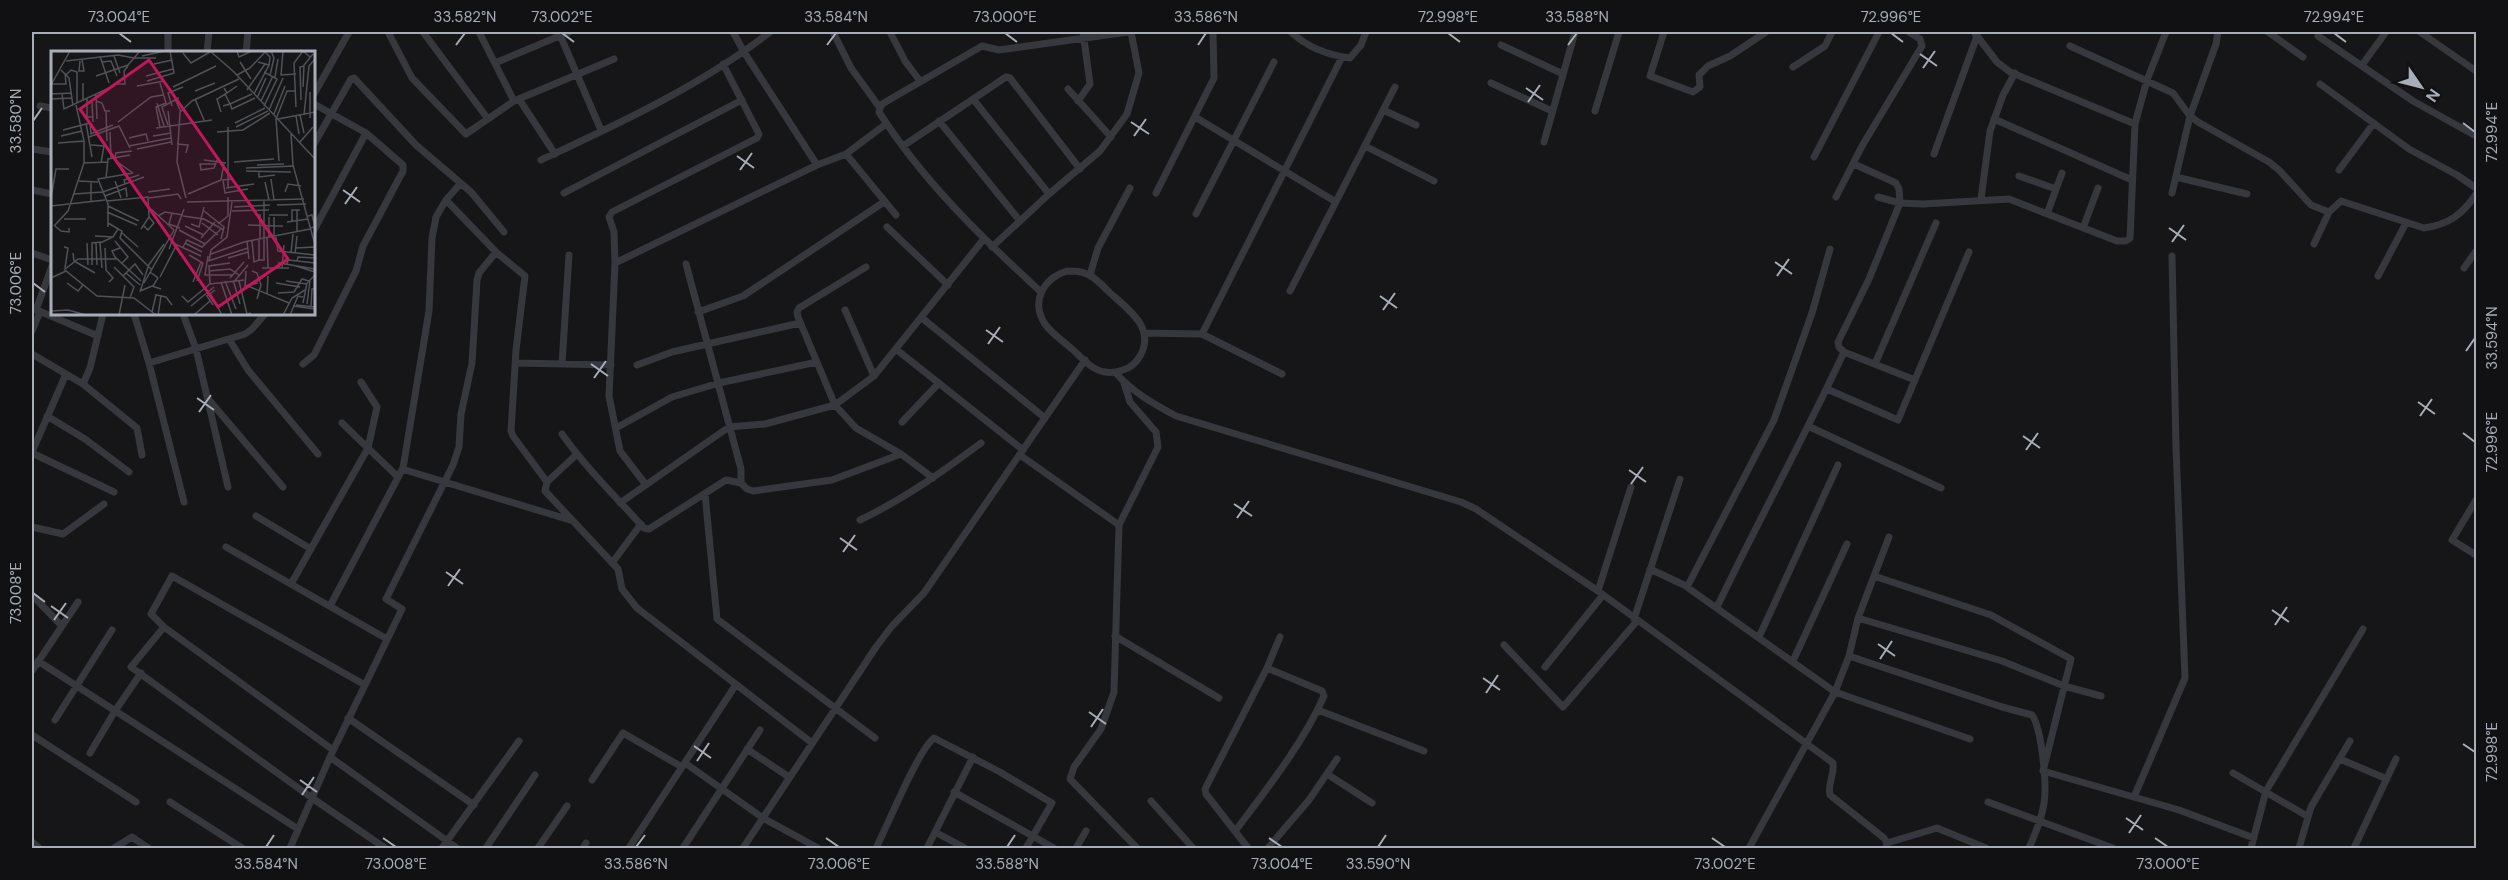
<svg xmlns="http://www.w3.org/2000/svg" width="2508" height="880" font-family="'DM Sans',sans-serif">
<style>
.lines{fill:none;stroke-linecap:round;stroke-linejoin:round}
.minor{stroke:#37383d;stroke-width:7}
.ticks{fill:none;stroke:#a8adb8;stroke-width:2}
.inset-road{fill:none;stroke:#505258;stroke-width:1.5}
.view{fill:#c2185b;fill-opacity:0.15;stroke:#c2185b;stroke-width:3}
.inset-edge{fill:none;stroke:#a8adb8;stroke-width:3}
.neatline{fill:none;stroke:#a8adb8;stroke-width:2}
.ticks-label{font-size:15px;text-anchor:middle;fill:#a8adb8}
</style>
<rect width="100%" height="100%" fill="#161618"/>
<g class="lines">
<!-- minor -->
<path class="minor" d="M168,32V52
M388,32L412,78L466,134L514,101L614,59
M423,32L488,119
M479,32L514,101
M733,32L744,52L817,165
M833,32L851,68L880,108L879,112C923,181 981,237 1041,292
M890,32L905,61L920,81
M1291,32C1307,47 1327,55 1350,58L1361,45L1366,32
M1664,32L1650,76L1693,92L1700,87L1699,75L1708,66L1730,56L1766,32
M1974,32L1997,62L2010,72L2135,124
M2268,32L2303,57
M2420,32L2476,71
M560,35L601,130
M2318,36L2413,101L2476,136
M1501,45L1563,74
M2070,46L2173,93L2190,116L2198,122L2269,162L2279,170L2311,205L2329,212
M207,52L209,32
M246,52L248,32
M495,63L569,32
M2362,65L2386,32
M1793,67L1825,46L1832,32
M1491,83L1552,111
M2320,84L2409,149L2457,175L2476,188
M1068,89L1111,137
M314,94L349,32
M519,99L555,154
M973,99L1049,194
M1078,101L1090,84L1083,32
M40,106L52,108
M880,108L882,104L982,46L999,50L1128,32
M1383,110L1416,125
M1595,111L1619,32
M1195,117L1336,202
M1994,119L2132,180
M939,121L1020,221
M1544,142L1575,32
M314,144L351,79L354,78L416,145L471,192L504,232
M903,146L1006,77L1010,78L1080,169
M1365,146L1434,181
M32,149L52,152
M846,154L896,215
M1934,154L1977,36
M1814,157L1879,32
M541,160C620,123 702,85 770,32
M1854,164L1896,183L1899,189L1900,203L1869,279L1838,342L1839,347L1844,352L1915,380
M2339,170L2374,123
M2019,176L2056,189
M2176,177L2247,194
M32,190L52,194
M564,193L742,100
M1156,193L1214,78L1213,32
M2172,193L2190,116L2216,44L2218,32
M1836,197L1862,146L1922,46L1920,39L1909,32
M1878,197L1900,203L1923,204L2009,199L2117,241H2126L2130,238L2135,124L2147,80L2166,32
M1981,199L1990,131L2003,95L2015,73
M446,200L496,252L525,276L516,350L511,431L513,436L547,482
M1196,214L1274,62
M2047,214L2062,173
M887,227L948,285
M2083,228L2098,188
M314,230L366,133
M2314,244L2329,212L2341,201L2424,228C2448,225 2463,214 2476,194
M992,247L1049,194L1100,151L1127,114L1139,73L1131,32
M32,253L52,260
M615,263L817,165L846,154L886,124
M686,264L741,469V483
M866,267L799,308L797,312L798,317L835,405L856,428L901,454L933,478
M2464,268L2476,251
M1067,271C1075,271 1082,271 1089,275C1097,279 1104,287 1110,293C1128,309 1156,328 1140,356C1136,363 1130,368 1123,370C1117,372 1111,373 1105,372C1091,370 1081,357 1072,349C1063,341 1051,333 1045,324C1030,301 1044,278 1067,271Z
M1090,275L1098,248L1130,188
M2378,276L2406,223
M1290,291L1395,87
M32,308L98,336
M36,310L52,266
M845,310L874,376
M698,312L743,296L884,202
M134,314L149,363L184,502
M183,314L196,349L228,487
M922,318L1045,418
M32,331L40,312
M1144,333L1202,334L1342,57
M1202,334L1282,374
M229,339L248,370L318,454
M897,350L1023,450
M32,354L83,384L137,428L142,455
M149,363L245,334L252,329L265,314
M516,363L611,365
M303,364L314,355L356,271L363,246L403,171V165L366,133L314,104
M562,364L569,255
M1875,364L1936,223
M637,365L672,352L800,323
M1116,373C1132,392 1154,404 1176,416L1461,502L1476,509L1598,591L1833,763C1835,775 1827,783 1830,795L1884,838L1887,843L1886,848
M1124,383L1130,402L1156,432L1158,447L1119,525L1114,692L1101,729L1074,767L1070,779L1137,848
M83,384L90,368L103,314
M1827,389L1898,420L1969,252
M209,400L283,487
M47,416L85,439L129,472
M902,422L939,383
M342,423L398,477
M1810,427L1941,488
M616,428L672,397L719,383L817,362
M562,434C586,468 616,497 644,528L649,529L726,480L741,483L747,489L753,491L832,480L901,454
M32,452L66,374
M32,453L114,492
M576,455L547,482L545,491L618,569L622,589L637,608L812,743
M1020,455L1119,525
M402,469L570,520
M646,485L620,451L609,396L615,263L614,232L609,217L612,212L757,138L759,134L723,64
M705,494L717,619L875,738
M2476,500L2452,540L2476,555
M620,503L729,427L765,424L835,405L874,376L983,240
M256,516L311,549
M860,520C904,499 942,472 981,443
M32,527L63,534L104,504
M226,547L387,639
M612,563L641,524
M1650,569L1684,585L1835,692L1970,739
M1874,576L1991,615L2071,659L2043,771L2179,810L2254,838
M291,584L368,448L377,407L361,382
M1687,587L1774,420L1812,313L1830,249
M1598,591L1631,487
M32,595L62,626
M330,606L403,468L429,311L432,238L436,217L446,200L460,184
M1717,607C1758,521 1804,438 1844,352
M1858,618L2002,661L2064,686L2101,696
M1634,619L1680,479
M164,627L151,614L172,576L365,685
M1115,636L1219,698
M1759,637L1838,465
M1504,645L1563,707L1637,621
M1849,656L2002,707L2032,715C2042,729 2047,785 2044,803C2042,819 2035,834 2029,848
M38,661L298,829
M1793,661L1847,544
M1545,667L1603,595
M1267,668L1280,637
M32,671L78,602
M1318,710L1424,751
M348,718L474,805
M55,720L112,630
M32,735L136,802
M747,749L789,777
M333,750L164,627L131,667L312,798L385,848
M90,753L115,711L141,673
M330,757L457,848
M2340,759L2387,779
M685,763L763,818L818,848
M2233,773L2307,816
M1327,774L1372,803
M592,780L623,733L682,767
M954,792L1054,848
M2134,797L2185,678L2176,447L2172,256
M1151,801L1193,848
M170,802L242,848
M1988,802L2113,848
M1236,830C1266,790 1304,742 1324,696L1322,691L1267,668L1205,789L1206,794L1248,848
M935,832L965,848
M32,842L39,848
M1887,843L1937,828L1986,848
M114,848L132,837L148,848
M290,848L330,757L402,609L386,599L453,465L459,447L461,414L472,363L477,280L479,273L496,252
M442,848L519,741
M486,848L535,775
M538,848L567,806
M583,848L586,843
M629,848L735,686
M683,848L760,730
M743,848L876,647L892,626L924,593L1085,360
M876,848C887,827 918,750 934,738L1000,772L1052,803L1026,848
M927,848L973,757
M1076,848L1086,831
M1268,848L1309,800L1337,759
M1749,848L1835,692L1849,656L1858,618L1889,537
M2251,848L2266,791L2363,629
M2299,848L2311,807L2350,741
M2354,848L2396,759"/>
</g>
<!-- ticks -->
<path class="ticks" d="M119,33L131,42M562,33L574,42M1005,33L1017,42M1448,33L1460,42M1891,33L1903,42M2334,33L2346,42M456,45L465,33M827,45L836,33M1198,45L1206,33M1568,45L1577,33M1920,54L1937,66M1923,68L1935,51M1526,88L1543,100M1528,102L1540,85M33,121L42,108M1131,122L1149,134M2463,123L2475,132M1134,136L1146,119M737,156L754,168M740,170L752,153M343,190L360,202M345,204L357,187M2169,228L2186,240M2172,242L2184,225M1775,262L1792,274M1777,276L1789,259M33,283L45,292M1380,296L1397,308M1383,310L1395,293M986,330L1003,342M988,344L1000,327M2466,351L2475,338M591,364L608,376M594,378L606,361M197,398L214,410M2418,402L2435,414M199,412L211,395M2420,416L2432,399M2463,433L2475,442M2023,436L2040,448M2026,450L2038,433M1629,470L1646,482M1631,484L1643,467M1234,504L1252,516M1237,518L1249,501M840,538L857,550M843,552L855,535M446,572L463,584M448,586L460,569M33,593L45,602M51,606L68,618M2272,610L2289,622M54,620L66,603M2275,625L2287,607M1878,644L1895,656M1880,659L1892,641M1483,678L1500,690M1486,693L1498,675M1089,712L1106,724M1091,727L1103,709M2463,744L2475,752M694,746L711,758M697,761L709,743M300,780L317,792M302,795L314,777M2126,818L2143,830M2129,833L2141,815M383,838L396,847M826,838L839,847M1269,838L1282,847M1712,838L1725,847M2155,838L2168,847M266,847L274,835M636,847L645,835M1007,847L1015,835M1378,847L1386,835"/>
<!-- overview -->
<g transform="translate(51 51)">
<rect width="264" height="264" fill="#161618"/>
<path class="inset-road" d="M159,0L183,21L264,108M186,0L188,6L201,0M232,0L230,24L245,23M132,2L140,12L159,1M49,5L58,32M63,5L69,22M91,5L114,0M83,7H105M15,10L67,4L83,7M29,10L28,20H33L31,9M51,11L60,10L66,25M189,11L200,28M207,11L218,14L219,6L214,1M103,13L121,9M10,19L18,27L22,55M213,21L226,28L213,55M15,24L20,19L26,21V52M186,24L199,17L215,0M219,24L223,7L220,0M45,25L77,14L89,0M95,25L122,18M224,26L227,8M96,30L123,22L119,0M32,32V50M109,32L115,52L105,56L109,76M1,33H15L14,22M66,33H74L73,20L77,15M0,34L19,0M86,35L113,30M122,36L165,15M252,36L253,14L262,3M173,37L176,42L186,35M196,39L214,13M144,40L164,32M259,41V67M0,43L20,42M11,43L13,58L58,37M174,43L179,53L201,43M203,43L218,14M45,44L46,68M128,47L124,48L130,61M206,47L215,27M0,48L21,47M36,48V66H42M144,48L153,69M250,49L249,16L253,15M45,50L51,52L54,60H59M210,50L222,25M41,51L42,71M106,52L113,75M121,55L117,42L132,36M172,55L179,53L181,58L204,47M245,56L243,12L252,0L259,6M218,59L232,27M117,60L121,94M55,61L56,90M170,61L166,48L176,42M223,63L234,35M249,64L253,82M253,64L258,15L264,8M245,65L248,83M227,68L264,61M67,71L100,46L112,44M35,72L41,106M184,72L214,57M117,74L111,56L124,49M177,76V137M185,76L217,60M105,77L161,69M12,79L39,72L40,83M59,81L60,107M166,81L192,79L219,62M39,83L62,74M240,83L242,114L264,194M10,85L31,80M102,85L120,82M38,86L68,75L79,97M78,87L95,83L97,90M249,91L262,76M7,92L33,90M126,93L137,94L135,102M40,94L53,95L50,112M78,95L120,87M86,98L120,91M64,106L65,102L81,100M153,109L175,112M65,110L82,122M228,110L225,68L236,40H245M183,111L223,108M33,112L57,111M165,113H149L150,119L163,117L166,109M206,114L233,113M195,117L243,115M195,120L240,121M208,120V126L224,124M55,127L57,108L79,104M180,128L172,129L174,142L197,138M220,128L223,149M28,130L47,131M64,130L70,147M40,131V151M214,131L218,149M74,133L73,129L88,124M175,137L203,133M97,141L119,138M234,141L237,133L250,135M23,143L52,141L93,126M137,143L170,129L173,112M54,145L75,137L76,146M0,147L5,118H18M98,147L127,143L130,148M135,147L126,111L129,61L141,50L188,28M56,150L97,146L98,166L90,178M136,151L253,148M226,154L255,153M0,155L54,149M57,155L88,170M183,156L219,154M100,158L123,179M246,159V181M153,160L173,176L170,188M181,160L218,159M56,161L86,174M121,162L118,173L129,177M218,164H237M107,165L114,161L132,164M132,165L153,168L173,179M257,165L261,164L264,176L259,177M13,168H35M236,171L257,168M241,171V159H249M57,172L71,180L69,187L101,219M151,172L167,184M140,173L148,176L153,156M167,173L177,165V146M197,174L232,175M3,175L17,160L33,112V90L25,54M4,175L10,180L18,181V177M93,175L97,179L103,172L98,166M134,175L153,184M57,176V153L47,128L82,122M128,179L154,193M71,182L87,196M44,185L62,186M223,186V166M225,186L227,200L264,204M150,187L164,171M216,187L217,217M218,187V166M208,188V209H213V150M209,188V163M64,190L77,206L71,212M196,190L198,208M201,190L203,211L208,209M36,192L37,214M45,192L46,214M134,192L151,201M124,193L150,205M13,196L17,197L14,217M132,196L136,189L151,196L170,178M54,197L55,219L62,227L58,231M69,197L61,200L64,206L90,230M244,197L264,196M118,198L133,158M22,202L23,210L44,222M240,202L242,183M160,203L193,191L259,178M244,203L246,185M138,204L152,212L146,230M157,205L154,224H182M177,207L197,201M157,210L197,197M158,210L160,199L176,186L181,151M246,210L264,212M236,213L237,209L246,210L247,206L264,207M41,214V192L50,191M97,215L113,193M245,215L264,221M63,216L83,236L79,247M51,217L49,192L62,186L67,178M211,217H238M228,217V212L264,218M231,217L233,194M13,219L27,208H66M158,220L179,218L188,224M195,220L194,235L207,232M201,220L206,222L210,234L206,248M99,221L107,227L102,235M75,222L89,234M72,225L84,213L92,224M109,226L126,193M0,227L15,220L46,245L83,247L105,264M179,227L193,211M174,230L185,258M188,230L196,263L200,262M235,230L256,233M142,231L150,211M170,231L181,264M16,232L27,240L32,234M93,232L123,179M182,232L197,214M183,232L189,253M225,232L249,236M159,233L158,215L179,212M197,235L238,252M89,240L101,235L110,238M89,241L97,216M159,242L171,264M227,242L243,241L251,228L258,230M216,243L217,225M131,245L137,251L159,233L193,229M252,252L256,232L264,224M256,253L259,229M162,254L156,245L164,239M245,254L264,256M140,255L163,236M242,255L264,258M260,256L261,238H264M0,260L17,259L35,264M101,261L105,244L115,246L121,254M68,264L74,234M107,264L110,245M143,264L159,250M232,264L241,247L254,239M239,264L247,245L252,246"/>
<path class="view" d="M98,9L237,208L167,256L29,58Z"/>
<rect width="264" height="264" class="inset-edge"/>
</g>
<!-- border -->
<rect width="2508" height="880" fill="none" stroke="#111113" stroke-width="66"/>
<!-- north arrow -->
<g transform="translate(2421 87) rotate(125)" stroke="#111113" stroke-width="4.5" paint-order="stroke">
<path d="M0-4.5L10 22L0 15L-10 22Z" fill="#a8adb8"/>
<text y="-9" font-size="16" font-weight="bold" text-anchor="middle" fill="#a8adb8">N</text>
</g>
<rect x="33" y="33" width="2442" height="814" class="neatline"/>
<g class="ticks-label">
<text x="119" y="22">73.004°E</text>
<text x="465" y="22">33.582°N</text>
<text x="562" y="22">73.002°E</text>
<text x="836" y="22">33.584°N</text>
<text x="1005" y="22">73.000°E</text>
<text x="1206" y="22">33.586°N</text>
<text x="1448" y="22">72.998°E</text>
<text x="1577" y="22">33.588°N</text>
<text x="1891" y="22">72.996°E</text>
<text x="2334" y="22">72.994°E</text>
<text transform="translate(16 121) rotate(-90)" y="5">33.580°N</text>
<text transform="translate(2492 132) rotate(-90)" y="5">72.994°E</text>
<text transform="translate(16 283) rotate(-90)" y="5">73.006°E</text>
<text transform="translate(2492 338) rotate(-90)" y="5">33.594°N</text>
<text transform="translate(2492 442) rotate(-90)" y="5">72.996°E</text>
<text transform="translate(16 593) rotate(-90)" y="5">73.008°E</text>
<text transform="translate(2492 752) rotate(-90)" y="5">72.998°E</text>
<text x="266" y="869">33.584°N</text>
<text x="396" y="869">73.008°E</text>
<text x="636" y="869">33.586°N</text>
<text x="839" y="869">73.006°E</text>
<text x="1007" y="869">33.588°N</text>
<text x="1282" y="869">73.004°E</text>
<text x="1378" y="869">33.590°N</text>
<text x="1725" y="869">73.002°E</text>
<text x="2168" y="869">73.000°E</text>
</g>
</svg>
